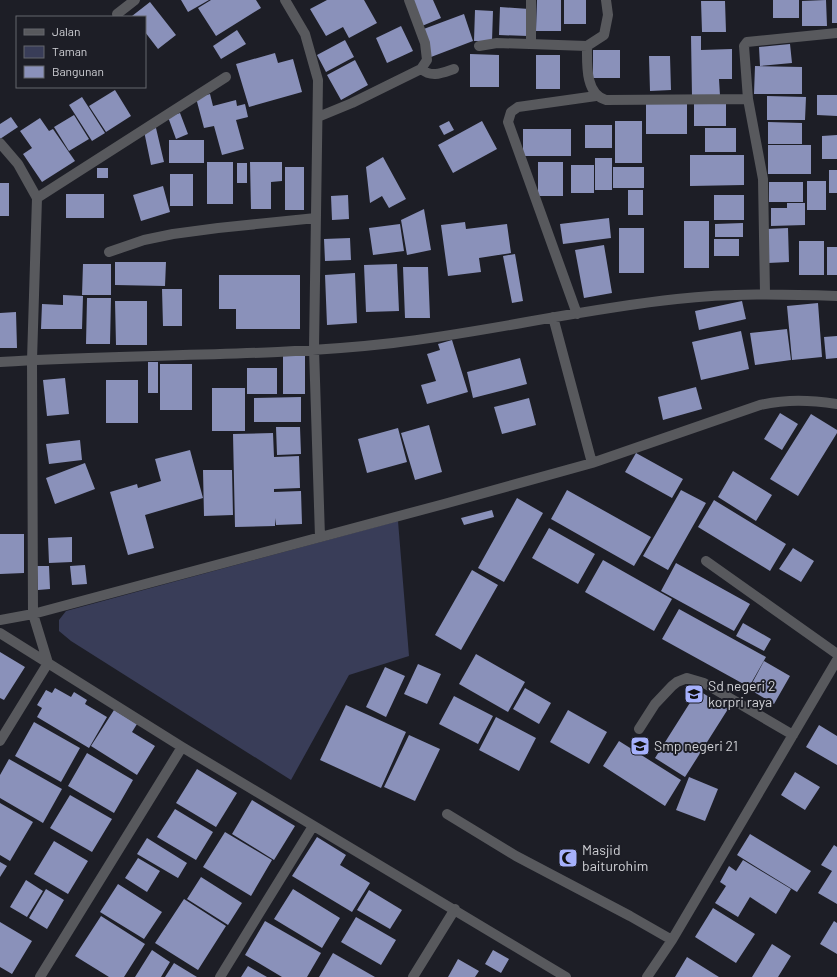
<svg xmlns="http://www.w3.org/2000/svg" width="837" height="977" font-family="Barlow,sans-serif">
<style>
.green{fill:#393d58}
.building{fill:#8a91ba}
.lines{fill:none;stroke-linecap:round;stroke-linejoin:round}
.minor{stroke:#58595d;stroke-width:10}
.labels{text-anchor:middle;stroke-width:4;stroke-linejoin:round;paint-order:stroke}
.poi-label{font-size:14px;fill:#d0d1d6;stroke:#1d1e26;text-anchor:start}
</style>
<rect width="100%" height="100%" fill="#1d1e26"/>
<!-- green -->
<path class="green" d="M398,521L409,656L349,675L291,780L71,641L59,631V620L66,611Z"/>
<!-- building -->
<path class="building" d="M181,0H209L188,12Z
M211,0H256L261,8L216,36L198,8Z
M327,0H364L377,23L349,38L343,27L326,36L310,9Z
M412,0H433L441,18L422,26Z
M537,0H561V31H536Z
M564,0H586V24H564Z
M773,0H799V18H773Z
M826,0L827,26H802V1Z
M832,0H837V23H832Z
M701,1H725L726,32H702Z
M150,2L176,35L158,49L145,32V17L132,16Z
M500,7L529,9L528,36L499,35Z
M475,10L493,11L492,41H474Z
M464,14L473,41L431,57L421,30Z
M401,26L413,51L387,63L376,38Z
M237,30L246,44L221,59L213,46Z
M691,36H701V50L732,49V79H719L720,96L692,97Z
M345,40L354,57L326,72L317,55Z
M790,44L792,63L760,66L759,47Z
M593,50H620V78H593Z
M275,53L278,63L293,59L302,92L249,107L236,64Z
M470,54L499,55V87H470Z
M536,55H560V89H536Z
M649,56H670L671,90L650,91Z
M355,60L368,85L341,100L327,75Z
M755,66L802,67V94H754Z
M115,90L131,116L106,132L89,106Z
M210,94L213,106L236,100L237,106L245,104L248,117L236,120L244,149L222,155L214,126L204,128L196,98Z
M817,95H837V116L817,115Z
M767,96L806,97L805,120H767Z
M82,97L105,133L92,141L69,105Z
M694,101H726V126H694Z
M646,104H687V134H646Z
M180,113L188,134L176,139L168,117Z
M74,115L89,139L69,151L54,127Z
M11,117L18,127L0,139V124Z
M40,118L49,131L53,129L75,161L42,182L23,154L32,148L20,131Z
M449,121L454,130L444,135L439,126Z
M482,121L497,149L453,173L438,145Z
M615,121H642V163H615Z
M768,122L802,123V144H768Z
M585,125H612V148H585Z
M156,128L164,162L151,165L144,131Z
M705,128H736V152H705Z
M523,129H571V156H523Z
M837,135V159H822V136Z
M169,140H204V163H169Z
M768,145H811V174H768Z
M690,155H744V185L690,186Z
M383,157L406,199L389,208L382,196L370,203L366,167Z
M595,158H612V190H595Z
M207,162H233V204H207Z
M250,162H282V181L271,182V209H251Z
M538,162H563V196H538Z
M237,163H247V183H237Z
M571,165H594V193H571Z
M285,167H304V210H285Z
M613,167H644V188H613Z
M97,168H108V178H97Z
M829,170H837V193H829Z
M170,174H193V206H170Z
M807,181H826V210H807Z
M769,182H803V202H769Z
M0,183H9V216H0Z
M163,186L170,212L141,221L133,195Z
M628,190H643V215H628Z
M66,194H104V218H66Z
M348,195L349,219L332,220L331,196Z
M714,195H744V220H714Z
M787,203H805V225L771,226V208H787Z
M424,209L431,250L407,255L401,220Z
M609,218L611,238L563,244L560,224Z
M684,221H709V268H684Z
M465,222L466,229L507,224L511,253L479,258L481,272L448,276L441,225Z
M743,223V237H715V224Z
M400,224L404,251L373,255L369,228Z
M619,228H644V273H619Z
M788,228L789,262L768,263L767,229Z
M350,238L351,260L325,261L324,239Z
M714,239H739V256H714Z
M799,241H824V275H799Z
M604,245L612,293L584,298L575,250Z
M827,247H837V275H827Z
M515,254L523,301L512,303L503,256Z
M115,262H166L165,286L115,285Z
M83,264H111V295H82Z
M397,264L399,311L366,312L364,265Z
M403,267H428L430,318H405Z
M355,273L357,323L327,325L325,275Z
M219,275H300V329H236V309H219Z
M162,289H182V326H163Z
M63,295L83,296L82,329H41L42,304L63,305Z
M87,298H111L110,344H86Z
M115,301H147V345H116Z
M742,301L746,319L699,330L695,311Z
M818,303L822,357L792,360L787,306Z
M16,312L17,348H0V313Z
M787,329L791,360L755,365L750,333Z
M741,331L749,369L701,380L692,342Z
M837,336V358L826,359L824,337Z
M452,340L468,392L427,404L421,385L436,381L427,354L440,350L438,344Z
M283,356H305V394H283Z
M520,358L527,384L473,398L467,372Z
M148,362H158V393H148Z
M160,364H192V410H160Z
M247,368H277V394H247Z
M65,378L69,414L47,416L43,380Z
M106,380H138V423H106Z
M696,387L702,409L663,420L658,397Z
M212,388H245V431H212Z
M301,397V422H254V398Z
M529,398L536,425L502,434L494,407Z
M780,413L798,424L782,450L764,439Z
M811,414L837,430V433L798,496L770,479Z
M429,425L442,472L415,480L401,433Z
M276,427H300L301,454L277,455Z
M398,428L407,462L367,473L358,439Z
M273,433L274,457L299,456L300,488L274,489V492L301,491L302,524L276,525L275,518V526L235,527L233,434Z
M80,440L82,460L49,464L46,444Z
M190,450L203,498L145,515L154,548L128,555L110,492L137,484L138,488L161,481L155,459Z
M636,453L683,479L672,498L625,472Z
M85,463L95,489L55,504L46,478Z
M203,470H232L233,515L204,516Z
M733,471L772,495L756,521L718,497Z
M567,490L651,537L634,566L551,519Z
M681,490L706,503L668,570L643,556Z
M517,498L543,513L504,582L478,568Z
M714,500L786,544L770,571L698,527Z
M492,510L494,517L464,525L461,518Z
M549,528L595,554L578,584L532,558Z
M0,534H24V573L0,574Z
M72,537V562L49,563L48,538Z
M793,548L814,561L801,582L779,569Z
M603,560L672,599L654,631L585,592Z
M676,563L750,604L734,631L661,591Z
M85,565L87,584L72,585L70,566Z
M37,566H49L50,589L38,590Z
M472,570L498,585L461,650L435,635Z
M679,609L766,657L749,687L662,639Z
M743,623L771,639L764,651L736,636Z
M0,652L25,667L4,700L0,698Z
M476,654L525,682L508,712L459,684Z
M764,661L790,676L774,704L749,689Z
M418,664L441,674L427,704L404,694Z
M385,667L405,676L386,717L366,707Z
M55,688L71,697L74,692L87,700L85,704L107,717L89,748L37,717L42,708L37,705L46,690L52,693Z
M525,688L551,703L539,724L513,709Z
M698,690L728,709L685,777L655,758Z
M454,696L493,716L478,744L439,724Z
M346,705L406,732L381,788L320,760Z
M114,710L137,724L132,732L155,746L137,775L91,746Z
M568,710L607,732L589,764L550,742Z
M496,717L536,738L519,771L479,750Z
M34,722L80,748L61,782L15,756Z
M819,725L837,736V765L806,747Z
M409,735L440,749L415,801L384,787Z
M619,741L681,780L665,806L603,766Z
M87,753L133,780L114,813L68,786Z
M9,759L62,789L43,823L0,798V775Z
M197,769L237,793L216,827L176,803Z
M795,772L820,787L805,810L781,795Z
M689,777L718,789L705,821L676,810Z
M70,795L112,819L92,852L50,828Z
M252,800L295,826L274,860L232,834Z
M0,803L33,822L10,861L0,855Z
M175,809L213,832L196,860L157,837Z
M225,832L272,860L251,896L203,867Z
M750,834L811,871L797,892L737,855Z
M317,837L346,855L340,865L370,883L352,912L292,876Z
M147,838L187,863L178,878L137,854Z
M54,841L88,861L68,894L34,874Z
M834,845L837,847V904L818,893L832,871L821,865Z
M138,858L160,871L147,892L125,878Z
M743,860L791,889L776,914L750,897L738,917L715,903L726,886L720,882L729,866L736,871Z
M0,862L7,866L0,877Z
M201,877L242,903L228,925L187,899Z
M26,880L43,891L27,917L10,907Z
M118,884L162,912L144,939L100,912Z
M46,889L64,900L47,929L29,918Z
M293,889L340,918L322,948L274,919Z
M369,890L402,910L390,929L357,910Z
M184,899L226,926L198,970L155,943Z
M713,908L755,934L736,963L695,937Z
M101,916L145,944L124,977H109L75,956Z
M356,917L396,940L381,965L341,942Z
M265,921L321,953L307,977H282L245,955Z
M834,921L837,923V954L820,944Z
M0,922L32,941L12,974L0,967Z
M772,944L791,956L778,977H752Z
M152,950L170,962L161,977H135Z
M493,950L509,959L501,973L485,964Z
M333,953L375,977H319Z
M687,957L719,977H675Z
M458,959L479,971L475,977H448Z
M174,963L197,977H165Z
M248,966L267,977H241Z"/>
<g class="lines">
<!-- minor -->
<path class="minor" d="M285,0L305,34L318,80L314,349L320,537
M409,0L425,43L427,60L421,69
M531,0V44
M117,14L135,0
M479,46L497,43L587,46C587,64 585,94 606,100L748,99
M587,46L604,35L608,15L606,0
M318,117L352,103L421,69C432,78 442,73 454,69
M0,143L18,164L37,198L32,360L33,614L48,663L0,741
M37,198L226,77
M109,252L144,240L173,234L218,228L316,218
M765,293L763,179L748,99L744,46L747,42L837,33
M577,314L508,122L511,112L518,107L596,96
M553,317L592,463
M0,362C131,353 263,358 393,343C488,332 581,309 677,299C730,293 783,294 837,296
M706,561L837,654
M0,620L33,614L444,504L592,463L760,405C787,399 810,400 837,404
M0,633L182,747L566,977
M639,729L655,704L672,686L677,682L687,678L704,683L793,735
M447,814L516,856L630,916L672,940
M40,977L182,747
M220,977L313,826
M413,977L455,909
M647,977L672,940L837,660"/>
</g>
<!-- icons -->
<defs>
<symbol id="school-square" viewBox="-11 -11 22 22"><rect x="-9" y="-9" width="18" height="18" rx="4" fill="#a6b1fc" stroke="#1d1e26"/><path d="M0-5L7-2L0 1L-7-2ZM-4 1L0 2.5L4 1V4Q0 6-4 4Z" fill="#111"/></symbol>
<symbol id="mosque-square" viewBox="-11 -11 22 22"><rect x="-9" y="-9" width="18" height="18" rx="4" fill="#a6b1fc" stroke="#1d1e26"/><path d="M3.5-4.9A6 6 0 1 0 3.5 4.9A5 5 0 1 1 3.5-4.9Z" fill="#111"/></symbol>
</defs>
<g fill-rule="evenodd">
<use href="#school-square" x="683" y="683" width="22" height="22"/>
<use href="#school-square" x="629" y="735" width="22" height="22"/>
<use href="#mosque-square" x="557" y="847" width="22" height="22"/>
</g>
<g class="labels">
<!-- poi labels -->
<g class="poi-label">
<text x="708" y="691">Sd negeri 2<tspan x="708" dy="16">korpri raya</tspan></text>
<text x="654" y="751">Smp negeri 21</text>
<text x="582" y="855">Masjid<tspan x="582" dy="16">baiturohim</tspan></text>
</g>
</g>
<!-- legend -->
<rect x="16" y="16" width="130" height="72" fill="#1d1e26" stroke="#65666c"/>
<rect x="24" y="29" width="20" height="6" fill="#58595d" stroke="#65666c"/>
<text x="52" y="36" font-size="12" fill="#d0d1d6">Jalan</text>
<rect x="24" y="46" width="20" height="12" fill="#393d58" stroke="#65666c"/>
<text x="52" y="56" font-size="12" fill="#d0d1d6">Taman</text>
<rect x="24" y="66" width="20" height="12" fill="#8a91ba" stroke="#65666c"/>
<text x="52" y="76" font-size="12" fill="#d0d1d6">Bangunan</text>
</svg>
